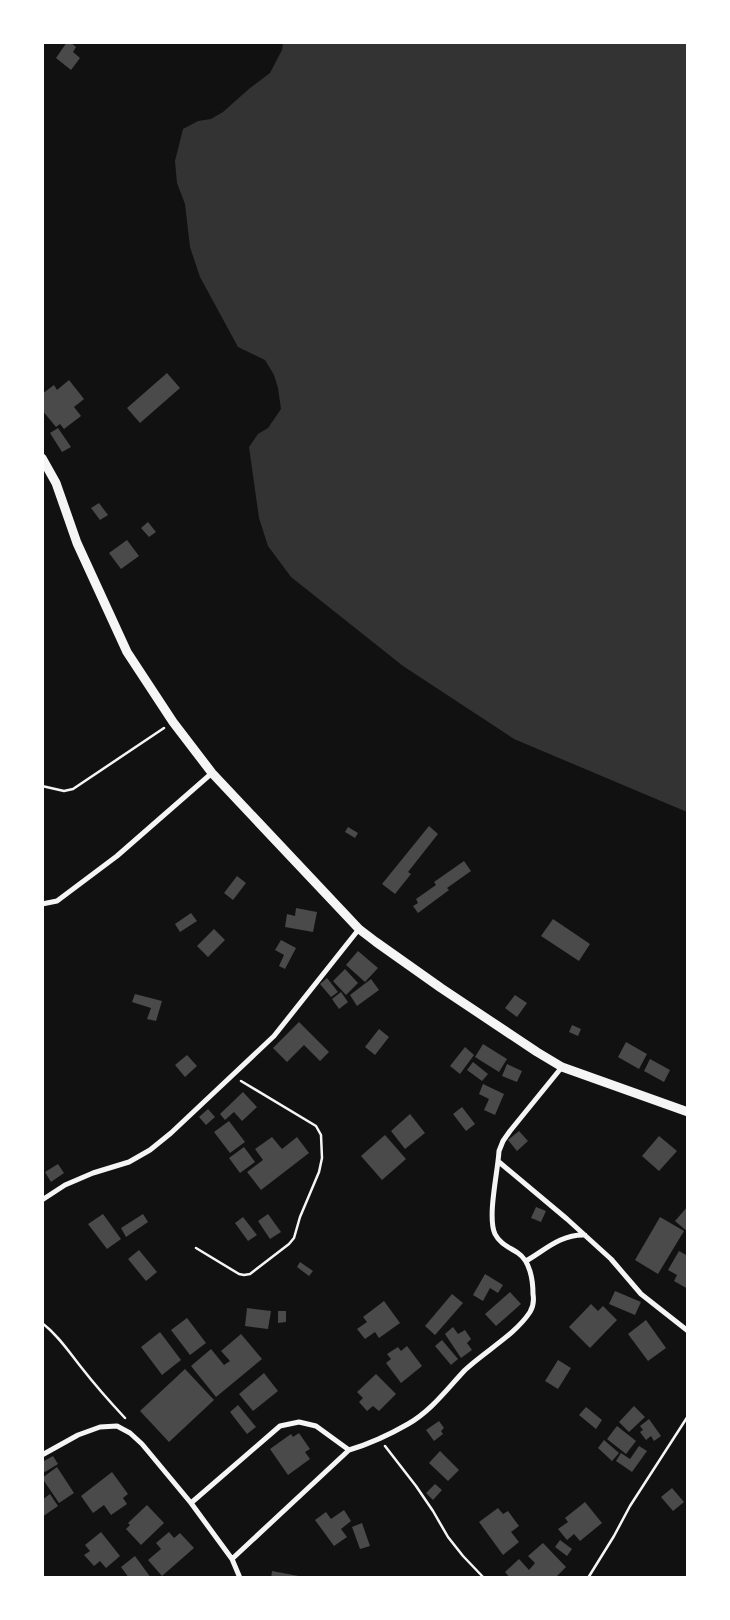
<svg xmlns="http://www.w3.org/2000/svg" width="730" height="1620" font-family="Poppins,sans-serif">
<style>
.water{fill:#333}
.building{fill:#4a4a4a}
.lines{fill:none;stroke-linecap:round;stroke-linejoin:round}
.path{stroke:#f5f5f5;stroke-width:2.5}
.minor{stroke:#f5f5f5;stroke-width:5}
.tertiary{stroke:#f5f5f5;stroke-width:9}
</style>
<rect width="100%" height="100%" fill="#111"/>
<!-- water -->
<path class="water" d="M283,43H687V812L514,739L403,666L291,577L268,546L259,518L249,447L258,434L268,428L281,409L278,388L274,375L265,360L238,347L200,277L190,247L185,204L177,183L175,161L183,129L198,121L211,119L223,112L250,88L270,73L282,50Z"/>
<!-- building -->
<path class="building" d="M67,42H70L76,47L73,52L80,58L71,70L56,58Z
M167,373L180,388L140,423L127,408Z
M69,380L84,399L74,407L81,416L64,429L60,424L56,427L42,410V394L54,385L57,390Z
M58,428L71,447L62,452L50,433Z
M99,503L108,515L100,520L91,508Z
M148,522L156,532L149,537L141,528Z
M127,540L139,556L121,569L109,553Z
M429,826L438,834L408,872L411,874L395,894L382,884Z
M348,827L358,833L355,838L345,832Z
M464,861L471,871L447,888L449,890L418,913L413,906L418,903L416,899L436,885L434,882Z
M237,876L246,883L233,900L224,893Z
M296,908L317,912L313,932L285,927L287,914L295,916Z
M191,913L197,921L180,932L175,924Z
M553,919L590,944L579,961L541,936Z
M214,929L225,940L208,957L197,946Z
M281,940L296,948L285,969L279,966L284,955L275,950Z
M358,951L378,968L365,982L346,965Z
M345,969L358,983L346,995L333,981Z
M327,978L338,992L331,997L320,984Z
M371,979L379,990L357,1006L350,995Z
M341,992L348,1002L339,1009L332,999Z
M135,994L162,1001L156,1021L147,1019L151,1008L132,1002Z
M515,995L527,1003L517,1017L505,1008Z
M299,1022L329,1052L320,1061L304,1045L287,1062L273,1048Z
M572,1025L581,1029L578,1036L569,1032Z
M379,1029L389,1037L375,1055L365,1047Z
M626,1042L647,1054L639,1069L618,1057Z
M483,1044L507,1059L499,1072L475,1057Z
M465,1047L474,1055L460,1074L450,1066Z
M187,1055L197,1066L185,1077L175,1065Z
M650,1059L670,1070L664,1082L644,1071Z
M473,1062L488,1074L482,1081L467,1070Z
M507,1064L522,1071L517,1082L502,1076Z
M483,1084L504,1094L495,1115L484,1110L489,1099L479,1094Z
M243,1092L257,1107L242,1121L234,1112L225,1120L220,1114Z
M462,1107L475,1124L466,1131L453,1114Z
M208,1109L215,1117L206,1125L199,1117Z
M410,1114L425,1133L405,1149L391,1131Z
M229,1121L245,1142L230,1153L214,1132Z
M519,1131L528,1141L517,1151L508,1140Z
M385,1135L406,1159L382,1180L361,1156Z
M659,1136L677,1151L659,1171L642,1156Z
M272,1137L282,1149L297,1137L309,1153L261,1190L247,1172L263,1160L255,1149Z
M244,1147L255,1162L240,1173L229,1158Z
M58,1164L64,1173L51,1182L45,1172Z
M688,1206V1232L675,1221Z
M536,1207L546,1211L541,1222L531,1218Z
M103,1214L121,1239L107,1249L88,1224Z
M143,1214L148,1222L126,1237L121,1228Z
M268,1214L281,1232L270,1239L258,1221Z
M243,1217L257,1235L248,1241L235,1223Z
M660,1217L684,1231L658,1274L635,1260Z
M139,1250L157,1272L146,1281L128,1259Z
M679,1251L688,1256V1289L674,1281L677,1275L668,1270Z
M300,1262L313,1271L309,1276L297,1267Z
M485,1274L503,1285L498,1293L490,1288L483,1301L473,1295Z
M615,1291L641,1302L635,1315L609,1304Z
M510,1292L521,1304L496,1326L485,1314Z
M452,1294L463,1303L435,1335L425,1326Z
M384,1301L400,1323L379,1338L375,1332L365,1339L357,1329L367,1322L363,1317Z
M591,1304L598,1311L603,1306L617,1320L590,1348L569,1327Z
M247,1308L271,1311L268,1329L245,1326Z
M278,1311H286V1322L278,1323Z
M187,1318L206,1343L190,1355L171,1330Z
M646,1320L666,1348L648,1361L628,1334Z
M453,1327L458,1334L465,1330L471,1339L467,1343L472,1350L461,1358L445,1334Z
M160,1332L181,1360L162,1375L141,1347Z
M241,1334L262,1359L216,1397L191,1366L211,1349L224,1365L230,1361L221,1351Z
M442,1340L458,1359L451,1365L435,1346Z
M407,1346L422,1366L401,1383L386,1363L391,1359L387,1354L398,1347L401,1351Z
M558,1360L571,1368L558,1389L545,1381Z
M185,1369L214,1400L169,1442L140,1411Z
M264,1373L278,1391L253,1411L239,1394Z
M376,1374L396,1394L379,1411L373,1406L367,1411L359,1402L363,1398L357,1392Z
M238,1405L256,1427L247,1434L230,1412Z
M634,1406L645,1417L629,1432L619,1422Z
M586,1407L602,1420L596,1429L579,1415Z
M649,1419L661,1436L654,1441L651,1436L646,1440L640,1432L643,1430L640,1426Z
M439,1421L444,1428L441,1431L443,1434L434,1441L426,1430Z
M617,1426L636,1441L626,1454L607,1439Z
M299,1433L310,1449L305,1452L310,1459L288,1475L270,1449L291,1434L293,1437Z
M604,1440L619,1453L612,1461L598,1448Z
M639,1446L647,1451L632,1472L616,1461L621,1453L630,1459Z
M440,1451L459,1470L448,1481L429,1463Z
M53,1456L58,1464L45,1472L42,1469V1462Z
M57,1467L74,1493L59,1503L42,1478Z
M112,1472L128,1494L123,1498L127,1504L111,1515L104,1505L93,1513L81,1496Z
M435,1484L442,1490L433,1500L426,1493Z
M672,1488L684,1502L673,1511L661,1497Z
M50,1494L58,1506L42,1517V1500Z
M585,1502L602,1523L580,1541L574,1534L567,1540L558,1529L568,1522L565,1518Z
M147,1505L164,1523L141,1545L126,1529L130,1525L128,1523Z
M498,1508L503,1514L508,1511L519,1526L511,1532L519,1542L503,1555L479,1522Z
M344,1510L351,1521L341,1529L347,1537L334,1546L315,1520L326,1512L331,1519Z
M362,1523L370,1546L360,1549L352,1527Z
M101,1532L120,1556L106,1568L100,1561L94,1566L84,1555L90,1551L85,1545Z
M169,1532L174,1538L180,1533L194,1548L162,1576L148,1560L161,1549L156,1543Z
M560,1540L572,1549L567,1556L555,1547Z
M543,1543L566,1567L555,1578H510L505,1572L519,1559L529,1570L535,1563L528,1556Z
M135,1556L151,1578H129L121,1567Z
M272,1571L304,1577V1578H271Z"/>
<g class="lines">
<!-- path -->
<path class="path" d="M42,786L64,791L73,789L164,728
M196,1248L239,1274L244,1275L250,1274L289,1244L294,1238L300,1217L319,1172L322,1158L321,1135L316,1126L241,1081
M42,1323C58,1335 69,1352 81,1367C95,1385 110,1402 125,1418
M385,1446L416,1486L433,1511L448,1537L463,1556L484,1578
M588,1578L614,1536L630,1506L688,1416"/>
<!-- minor -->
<path class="minor" d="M42,904L57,901L117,856L212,773
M499,1162L567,1219L611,1259L641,1294L688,1331
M42,1200L65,1185L93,1173L129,1162L150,1150L171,1133L274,1036L359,929
M526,1261C545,1250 561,1234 585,1235
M42,1455L78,1435L100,1427L117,1426L130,1433L142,1444L191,1503L232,1559L240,1578
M191,1503L280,1426L299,1422L316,1426L349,1450C369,1444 389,1435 408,1424C431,1411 447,1389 465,1370C485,1351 515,1335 530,1312C533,1307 534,1300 533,1294C533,1280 530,1261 518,1253C509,1247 500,1244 495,1234C487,1217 498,1171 499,1151L503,1141L510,1131L562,1067
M232,1559L349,1450"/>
<!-- tertiary -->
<path class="tertiary" d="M42,458L56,483L77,543L127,652L173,722L212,773L359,929L376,942L441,988L537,1052L562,1067L688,1112"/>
</g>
<!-- border -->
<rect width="730" height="1620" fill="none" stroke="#ffffff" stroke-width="88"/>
</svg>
